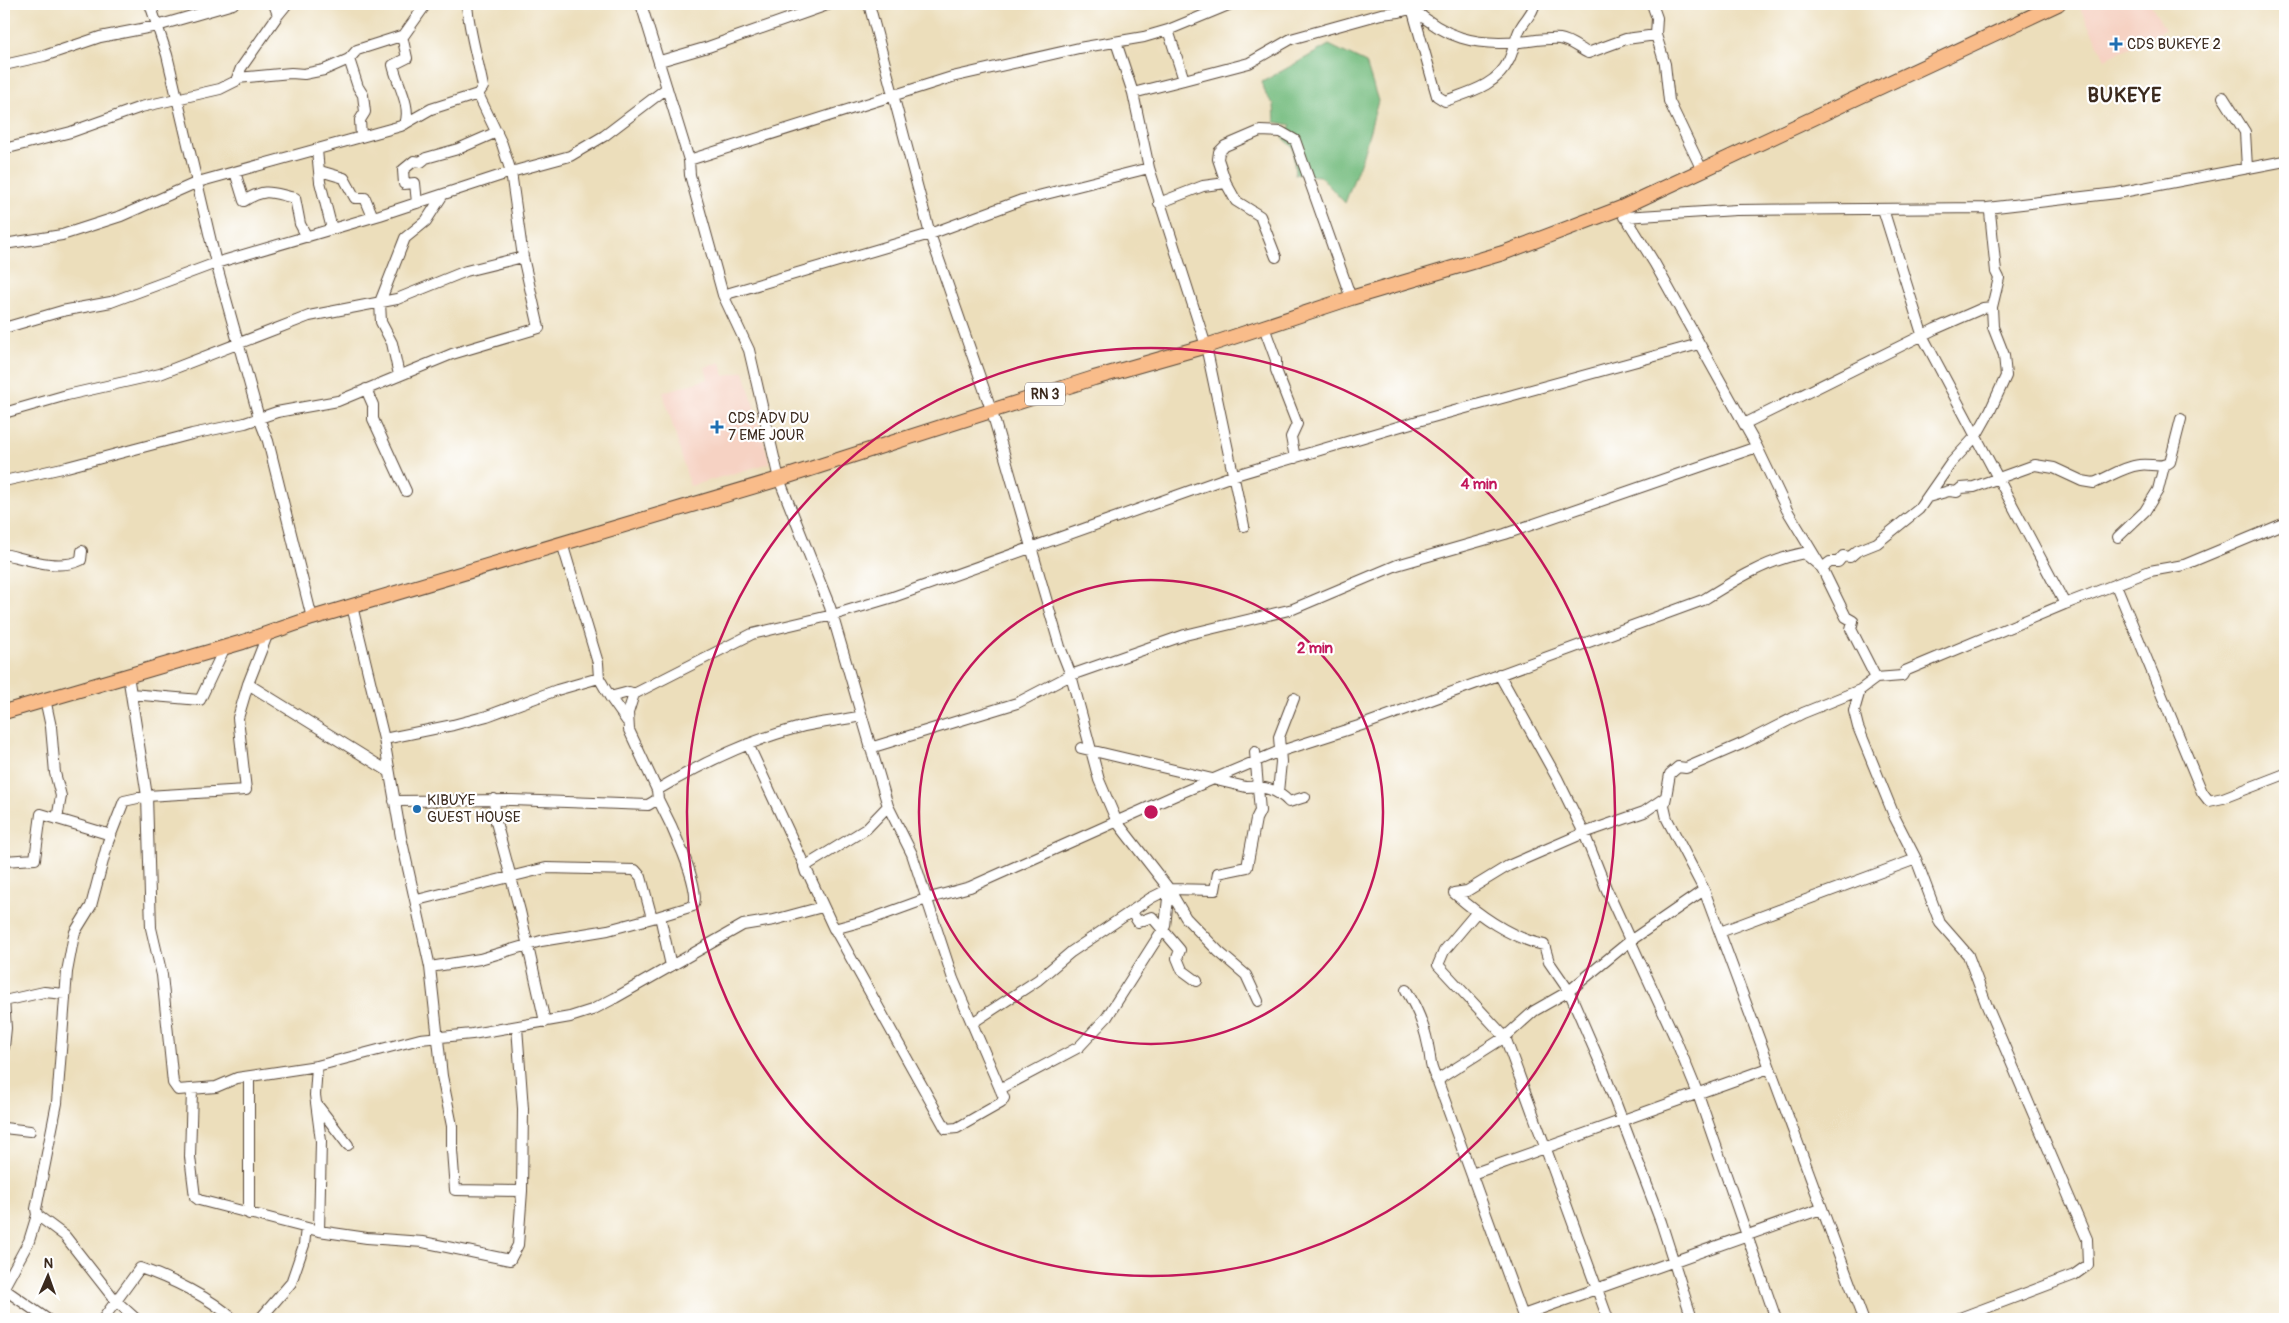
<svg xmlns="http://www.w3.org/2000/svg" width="2289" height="1323" font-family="Pangolin,sans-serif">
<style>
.built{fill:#f6d2c3}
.forest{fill:#78be82;stroke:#5a7450}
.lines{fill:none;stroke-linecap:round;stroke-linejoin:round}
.minor-casing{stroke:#564536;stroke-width:12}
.highway-casing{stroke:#564536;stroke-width:16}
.minor{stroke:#fff;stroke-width:10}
.highway{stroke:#f9bc8a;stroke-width:14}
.ring{fill:none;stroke:#c2185b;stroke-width:2.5}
.poi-dot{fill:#1f6fb2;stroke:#fff;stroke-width:2}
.labels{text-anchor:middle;stroke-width:4.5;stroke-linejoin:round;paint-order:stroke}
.shield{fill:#fff;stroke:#766a62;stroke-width:1}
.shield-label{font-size:14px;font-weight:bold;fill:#3b2a1e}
.poi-label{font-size:15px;fill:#3b2a1e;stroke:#fff;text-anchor:start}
.district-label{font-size:20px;font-weight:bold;letter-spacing:1px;fill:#3b2a1e;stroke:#fff}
.centre{fill:#c2185b;stroke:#fff;stroke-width:2.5}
.ring-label{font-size:15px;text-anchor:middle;font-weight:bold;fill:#c2185b;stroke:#fff;stroke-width:4.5;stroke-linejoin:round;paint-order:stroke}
</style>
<rect width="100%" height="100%" fill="#fff"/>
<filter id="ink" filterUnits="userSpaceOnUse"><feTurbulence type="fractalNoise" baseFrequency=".02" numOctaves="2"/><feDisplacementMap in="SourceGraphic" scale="10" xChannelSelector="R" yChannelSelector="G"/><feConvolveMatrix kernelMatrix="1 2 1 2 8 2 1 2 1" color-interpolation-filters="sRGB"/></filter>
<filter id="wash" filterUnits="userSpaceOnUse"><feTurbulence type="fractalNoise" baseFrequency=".0096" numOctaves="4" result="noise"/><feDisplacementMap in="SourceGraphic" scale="20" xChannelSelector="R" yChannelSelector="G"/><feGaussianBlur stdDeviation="1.12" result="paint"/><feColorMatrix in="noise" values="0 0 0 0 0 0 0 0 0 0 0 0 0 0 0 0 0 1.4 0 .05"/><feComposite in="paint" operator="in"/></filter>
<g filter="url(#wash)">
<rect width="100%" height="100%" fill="#ecdebb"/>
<!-- built -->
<path class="built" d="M2085,4H2151L2165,30L2105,59L2079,6Z
M721,362L724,376L744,371L770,463L690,486L663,392L708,379L705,367Z"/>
<!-- forest -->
<path class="forest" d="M1329,45L1366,63L1378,101L1363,155L1345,203L1320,176L1295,174L1293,148L1283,137L1291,125L1275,122L1274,105L1266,95L1262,82Z"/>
</g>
<g filter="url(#ink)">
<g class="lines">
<defs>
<path id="minor" d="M150,4L167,55L216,263L259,418L268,441L312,618
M641,4L689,160L690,175L723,295L749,350L779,479L830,607L888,806L912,854L953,979L1004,1098L1001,1103L957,1128L946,1129L832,924
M869,4L930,234L992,412L1060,647L1071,675L1099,780L1117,822L1169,889L1186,918L1219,952L1246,975L1258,1001
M1535,4C1531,16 1527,17 1521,27C1515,37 1514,50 1509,60C1497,86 1469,92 1445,101L1437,96L1412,8C1446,38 1474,46 1518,42C1531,41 1547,38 1560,39C1569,40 1580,49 1588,53L1626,39L1656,35L1665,64L1669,101L1702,170
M1652,4L1657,18L1656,35
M278,15L287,4
M1168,30L1184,80L1249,63L1291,39L1381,14L1399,12L1428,4
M402,36L407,58L393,65C397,84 412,106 405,124
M1116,42L1133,93L1149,168L1206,346L1244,526
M349,59L358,87L363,95L365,112L360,120L361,137
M660,61L708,47L830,4
M4,65L44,56L100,37L157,26L233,4
M237,78L291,73L304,74L324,70L349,59L357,50L404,35L426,4
M1133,93L1184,80
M2223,97L2245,132L2247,168
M4,149L71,132L141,107L220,89L236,81L241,68L278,15L274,4
M317,150L320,182L332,229
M689,160L952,77L1079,48L1144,37L1168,30L1231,4
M320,171L344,178L355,198H365L373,217
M235,172L244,201C267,187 271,193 295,198L300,224L307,237
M417,203L415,183L404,184L403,170L414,161L421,162L426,158L458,149L497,132
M1159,203L1203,186L1226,183
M1883,209L1923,337L2065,604
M1622,211L1655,264L1757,447L1787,510L1822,568L1846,617L1853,621L1851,629L1876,678
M1624,217L1736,210L1987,208L2117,193L2285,161
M4,244L62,235L121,216L198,182L401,126L431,109L478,94
M1276,257L1260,216L1236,201L1226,183L1218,159L1219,152L1225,146L1260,131L1281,132L1295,140L1351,298
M723,295L930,234L1022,200L1149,168
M1264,327L1276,360V370L1297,424L1291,437L1295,458
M4,328L62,311L111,302L216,263L380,215L511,172L570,156L604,136L667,88
M399,375L392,343L381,322L380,302L405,238L426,221L442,196
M366,389L373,405V419L406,491
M4,413L67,395L160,374L309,316L397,299L466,271L523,257
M1744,424L1935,329L1983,308L1992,307
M4,481L67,467L192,434L245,423L277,412L338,401L452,354L539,328L523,257L511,172L502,144L478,94L483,87C478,59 469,32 467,4
M1928,497L1949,491L1957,492L1961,488L1974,487L2035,465L2054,468L2082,481L2094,483C2109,477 2123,467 2139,465C2150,463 2161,469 2170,462L2181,419
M2118,537L2145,511L2158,490L2164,466
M562,543L598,663L599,678L610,697L629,692L634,694L628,713L629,730L657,790
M4,554C26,559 59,571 81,560L82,551
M2116,585L2202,792L2209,801L2223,798L2285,774
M352,606L384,739L401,837L430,967L442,1076L452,1126V1150L455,1190L522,1191
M1499,674L1557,778L1584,833L1606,888L1675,1038L1698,1094L1776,1319
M128,675L147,796L246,790L238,718L248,684L268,633
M248,684L388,771
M1860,690L1854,711L1858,727L1895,818L1916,859L1940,923L1968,955L1987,1006L2087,1239L2088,1265L2074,1275L1957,1319
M131,694L200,700L225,647
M634,694L752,634L833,615L893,597L1232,476L1418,421L1699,344
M610,697L627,721
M45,699L51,727L55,773L61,796L57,819
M384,739L453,725L487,716L557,690L599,678
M748,744L834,929L871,919L926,899L970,887L1176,795L1275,753L1368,723L1703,600C1735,580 1767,560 1804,553L1822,568L1830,562H1838L1843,556L1850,557L1857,551L1877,543L1919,509L1951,463L1976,436L1990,411L2006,376L2004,355L1993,327L1992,307L1999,278L1996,272L1990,212L1987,208
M870,748L1017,703L1071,675L1185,635L1293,609L1397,565L1505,534L1757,447
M1081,748L1246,787C1263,786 1277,789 1289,802L1305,797
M1278,792L1281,762L1279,737L1294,698
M1666,797L1664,806L1667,819L1704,890L1863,1319
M494,799L496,822L520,911L545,1022
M658,799C667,816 704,891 693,906L660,916L671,966
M394,801L512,800L648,805L658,799L657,790C701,764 747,741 797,728C818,722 840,721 861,716
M4,861L35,859L41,814L111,835
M806,873L804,867L866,829L888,806
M417,900L546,868L635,870L641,877L652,918
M1131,911L1138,922L1152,917L1180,950L1177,958L1182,970L1197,981
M1476,913L1444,951L1438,965L1505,1037L1608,1319
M1720,932L1916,859
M430,967L480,959L541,941L608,930L660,916
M1406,990C1417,1008 1424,1024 1428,1045C1432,1063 1428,1063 1438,1082
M4,1001L44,992L65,994
M972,1023L1038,980L1071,952L1151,898L1169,889L1215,890L1218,873L1247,867L1256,819L1260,811L1255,752
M4,1047L6,1028L4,1000
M317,1066L315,1095L321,1141L319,1231
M249,1077V1214
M1000,1089L1079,1047L1107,1017L1165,926L1169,889
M192,1090L190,1157L195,1197L199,1200L319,1231L367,1238L423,1242L510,1260L518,1245L522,1191L523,1109L517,1027
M318,1106L348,1145
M4,1128L30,1131
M1472,1174L1769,1068
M4,1287L29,1241L37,1215
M4,1289L47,1319
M1523,1315L1821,1209
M103,1319L140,1268C170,1278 211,1298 233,1319
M136,1319L115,1300L65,1236L37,1215L36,1209L57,1103L67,972L73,940L75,932L91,906L108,842L124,801L147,796L151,928L162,975L173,1083L178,1090L216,1087L237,1078L317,1066L420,1039L472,1034L570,1017L592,1010L615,998L743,925L774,920L822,907L819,900
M260,1319L291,1283L304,1245L306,1228
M1524,1319L1438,1082L1442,1077L1505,1037L1534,1011L1569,991L1630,941L1704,890
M1692,1319L1661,1222L1602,1067L1569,991L1549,962L1544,945C1510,938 1480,916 1454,893L1467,891L1508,866L1584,833L1644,812L1666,797L1670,774L1678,767L1686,768L1746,742L1803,713L1860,690L1876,678L1902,676L1905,671L2065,604L2150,571L2184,565L2285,523"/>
<path id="highway" d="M4,712L243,642L312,618L779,479L1094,378L1206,346L1351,298L1503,253L1621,208L2058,4"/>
</defs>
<!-- minor casing -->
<use href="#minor" class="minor-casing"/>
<!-- highway casing -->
<use href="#highway" class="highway-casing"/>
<!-- minor -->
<use href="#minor" class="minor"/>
<!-- highway -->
<use href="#highway" class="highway"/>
</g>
</g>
<!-- distance rings -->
<g class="ring">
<circle cx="1151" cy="812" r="232"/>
<circle cx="1151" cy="812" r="464"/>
</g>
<!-- markers -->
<g class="poi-dot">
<path d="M2113.5 36.5h5v5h5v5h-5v5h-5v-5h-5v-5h5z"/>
<path d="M714.5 419.5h5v5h5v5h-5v5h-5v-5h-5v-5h5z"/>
<circle cx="417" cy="809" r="5"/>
</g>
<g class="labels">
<!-- shield labels -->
<rect class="shield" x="1025" y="382.5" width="40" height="23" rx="4"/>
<g class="shield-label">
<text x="1045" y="399">RN 3</text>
</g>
<!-- poi labels -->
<g class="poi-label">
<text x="2127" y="49">CDS BUKEYE 2</text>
<text x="728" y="423">CDS ADV DU<tspan x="728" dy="17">7 EME JOUR</tspan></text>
<text x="427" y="805">KIBUYE<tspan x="427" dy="17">GUEST HOUSE</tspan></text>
</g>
<!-- district labels -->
<g class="district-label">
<text x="2125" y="102">BUKEYE</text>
</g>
</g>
<circle cx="1151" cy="812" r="8" class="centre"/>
<g class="ring-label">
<text x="1479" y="489">4 min</text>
<text x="1315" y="653">2 min</text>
</g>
<!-- margin -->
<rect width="2289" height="1323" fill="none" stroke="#fff" stroke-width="20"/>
<!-- north arrow -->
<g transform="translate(48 1276) rotate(2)" stroke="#ffffff" stroke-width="4" paint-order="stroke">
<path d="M0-4L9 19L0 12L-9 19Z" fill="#3b2a1e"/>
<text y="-8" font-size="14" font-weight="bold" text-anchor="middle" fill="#3b2a1e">N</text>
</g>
</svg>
